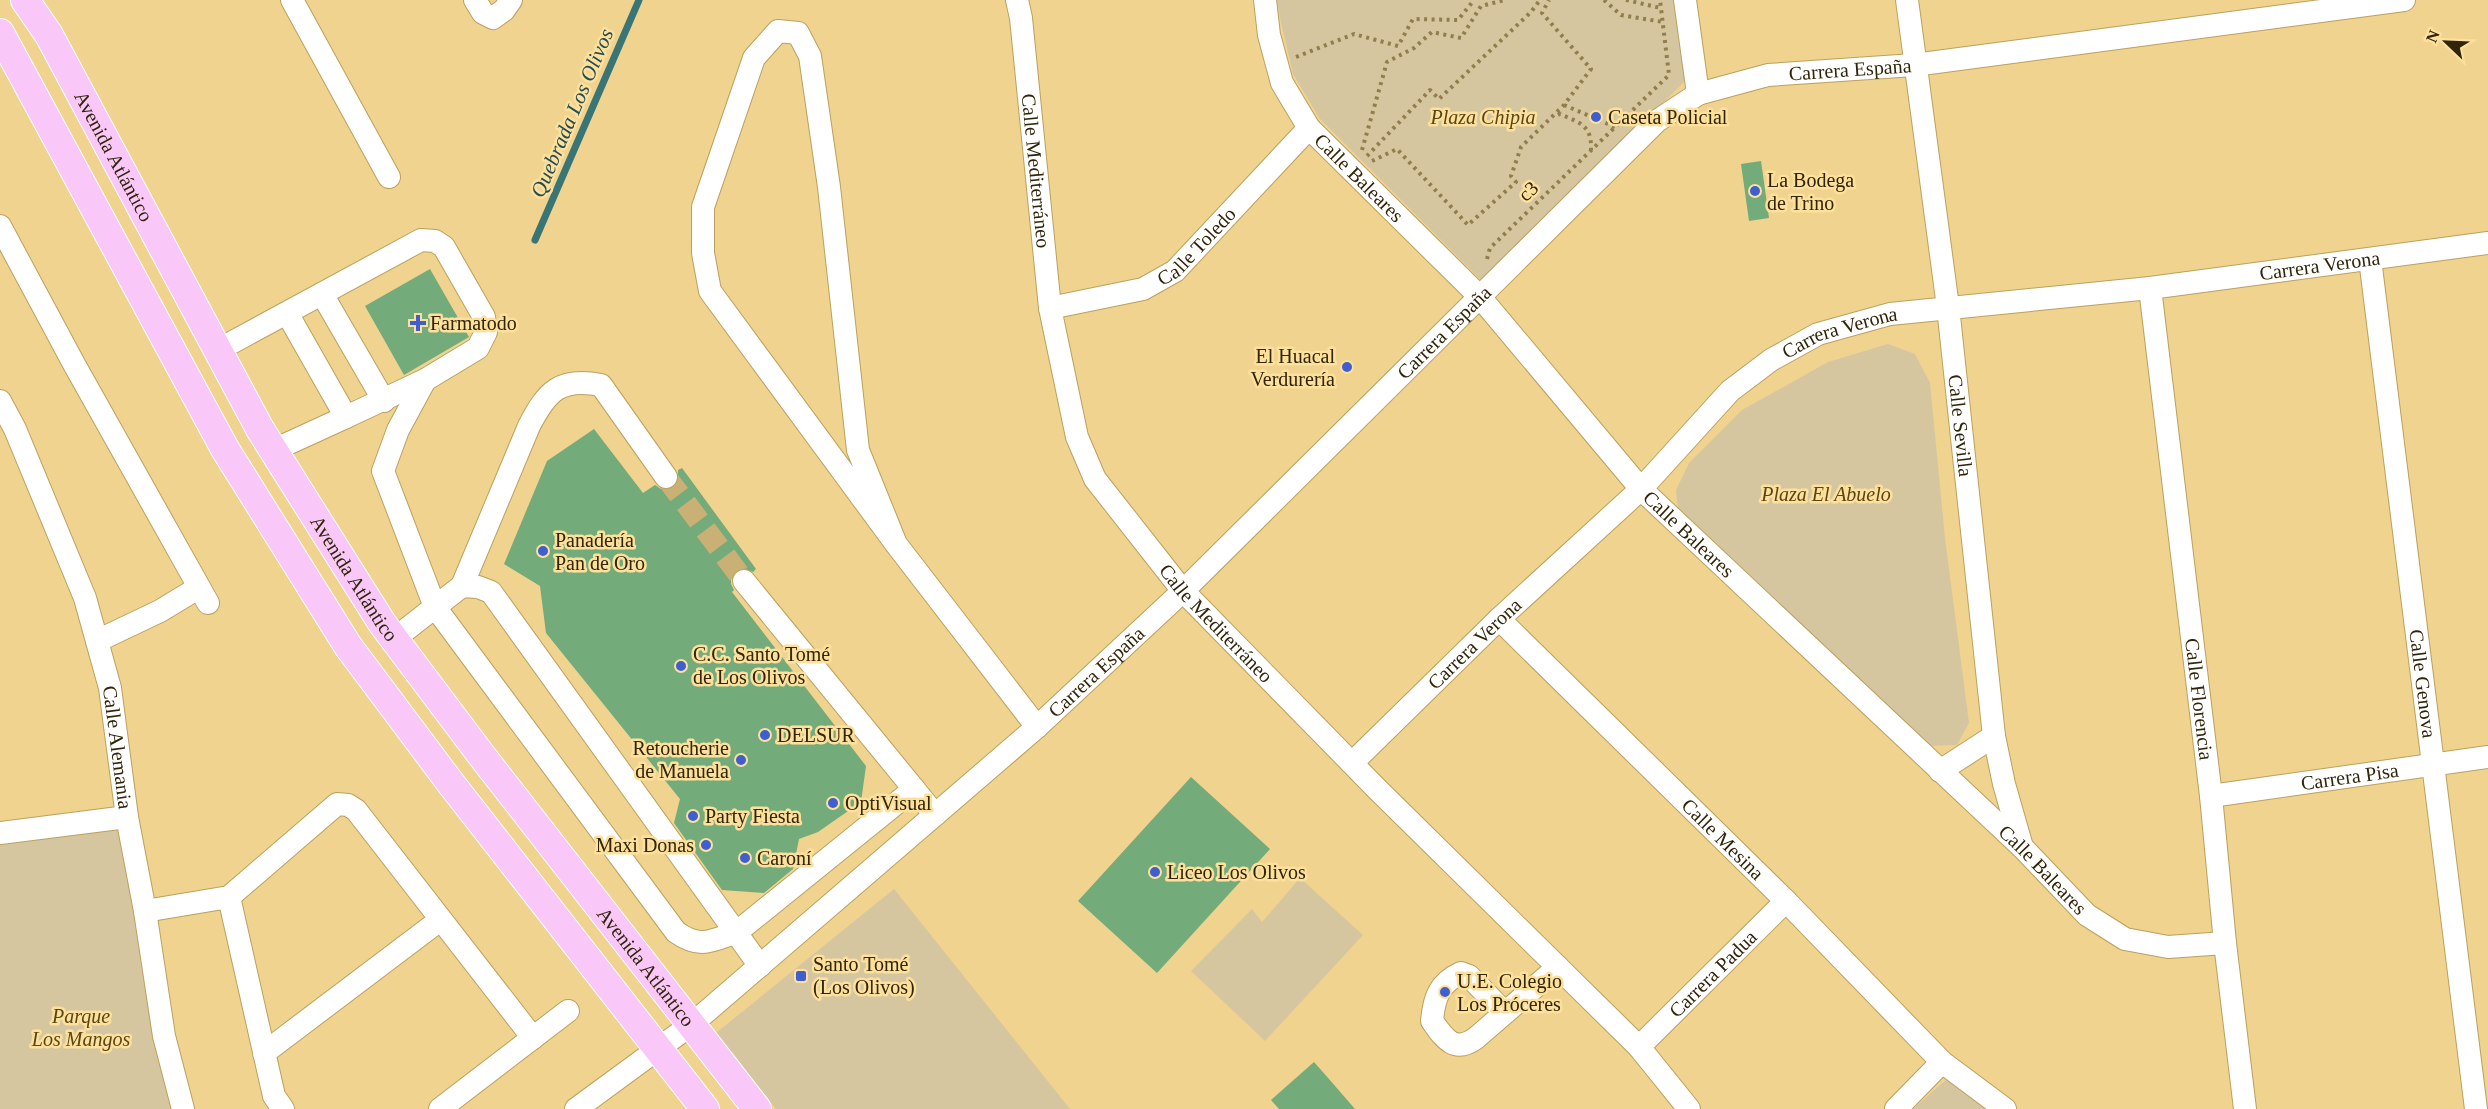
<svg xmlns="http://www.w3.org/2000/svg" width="2488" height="1109" font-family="'Times New Roman',serif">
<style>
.green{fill:#d6c6a0}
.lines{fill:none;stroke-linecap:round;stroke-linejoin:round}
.stream{stroke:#3a7575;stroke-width:7}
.building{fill:#73ab7a}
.minor-tunnel{stroke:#c9b074;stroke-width:22;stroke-dasharray:22 11;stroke-linecap:butt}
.minor-casing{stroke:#bca05e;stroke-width:24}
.major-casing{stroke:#fff;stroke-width:30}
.path{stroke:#917e4d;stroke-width:4;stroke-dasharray:3 4.5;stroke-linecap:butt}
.minor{stroke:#fff;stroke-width:22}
.major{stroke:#f9c7f8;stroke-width:28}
.poi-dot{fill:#3f5fd1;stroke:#fde09c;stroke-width:2}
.labels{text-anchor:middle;stroke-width:5;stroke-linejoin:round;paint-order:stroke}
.street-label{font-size:20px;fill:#302508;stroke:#fde09c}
.park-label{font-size:20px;font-style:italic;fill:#584615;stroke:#fde09c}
.poi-label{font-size:20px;fill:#302508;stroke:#fde09c;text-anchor:start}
.water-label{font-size:21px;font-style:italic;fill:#244d52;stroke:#fde09c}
</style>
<rect width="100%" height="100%" fill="#efd38f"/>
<!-- green -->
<path class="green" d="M1277,0H1674L1686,80L1483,282L1320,119L1293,74L1280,18Z
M1888,344L1915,354L1930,383L1945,538L1969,723L1957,745L1930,746L1678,510L1676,490L1689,463L1742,410L1828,362Z
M127,817L183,1109H0V833Z
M1300,878L1363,935L1265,1041L1191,971L1252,909L1262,922Z
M894,889L1070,1109H776L716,1033Z
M1949,1077L1990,1109H1913Z"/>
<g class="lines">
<!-- stream -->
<path class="stream" d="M535,240L639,0"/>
</g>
<!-- building -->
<path class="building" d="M1761,161L1769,218L1749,221L1741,164Z
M430,269L469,337L404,375L365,306Z
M594,429L643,493L655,485L661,489L673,488L678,482V470L682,468L756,569L753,572L742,568L735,571L731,577V584L734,590L732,592L866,766L861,802L818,832L799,839L793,869L764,893L722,890L674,823L680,799L546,633L540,586L504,564L547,461Z
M1191,777L1270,849L1157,973L1078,901Z
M1314,1062L1329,1079L1355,1109H1279L1271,1100Z"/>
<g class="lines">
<!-- minor-tunnel -->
<path class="minor-tunnel" d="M666,477L744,581"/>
<defs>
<g id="minor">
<path d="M292,0L389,177"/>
<path d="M475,0L483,13L493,18L504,10L511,0"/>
<path id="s1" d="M1017,0L1021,18L1050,308L1077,437L1095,479L1183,591L1377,789L1639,1047L1689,1109"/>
<path id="s2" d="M1265,0L1269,35L1282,83L1309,128L1480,297L1641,489L2023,848L2087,915L2125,939L2168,947L2225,943"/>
<path d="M1685,0L1698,94"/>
<path id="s3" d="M1907,0L1948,307L1994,736L2004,784L2022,847"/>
<path d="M0,226L74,364L208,603"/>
<path id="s4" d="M2370,259L2476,1109"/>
<path id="s5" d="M2150,288L2211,796L2225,943L2245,1109"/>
<path d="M322,294L384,401"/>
<path id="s6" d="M1050,308L1143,289L1175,271L1309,128"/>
<path d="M218,350L421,240L435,241L444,247L484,317L486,332L478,348L425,380L346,417"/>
<path d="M425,380L398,430L383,471L435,607L676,932C700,949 711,941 737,932L914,789L935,815"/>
<path id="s7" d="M0,401L15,429L85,598L110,688L127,817L145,911L164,1036L183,1109"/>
<path d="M274,450L346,417L287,313"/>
<path d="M896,544L858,450L829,187L810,56L798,33L778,31L754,58L703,207V253L710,291L896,544L1037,727"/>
<path d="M744,581L914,789"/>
<path d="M462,586L529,426C547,391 560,377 601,385L666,477"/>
<path id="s8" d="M1499,619L1786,901L1942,1062L2005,1109"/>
<path d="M394,639L462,586L478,587L491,592L760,966"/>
<path d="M97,641L160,611L198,588"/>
<path id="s9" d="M1352,763L1499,619L1641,489L1730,391L1771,360L1818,334L1890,314L2150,288L2488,243"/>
<path d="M1940,771L1994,736"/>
<path id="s10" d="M2211,796L2488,757"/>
<path d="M0,833L127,817"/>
<path d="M229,897L274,1096L283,1109"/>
<path d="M145,911L229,897L337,804L348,805L356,810L533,1038"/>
<path d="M1505,1013L1469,976L1461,973C1439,983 1434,998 1432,1021C1444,1038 1454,1054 1476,1038L1558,967"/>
<path id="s11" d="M1639,1047L1786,901"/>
<path d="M264,1053L440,920"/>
<path d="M440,1109L568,1011"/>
<path id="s12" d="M576,1109L692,1024L1037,727L1183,591L1657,121L1698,94L1768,75L1914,65L2404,0"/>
<path d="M1896,1109L1942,1062"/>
</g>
<g id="major">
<path id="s13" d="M25,0L49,35L260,429L382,623L482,756L757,1109"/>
<path d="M0,33L225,449L348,646L449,781L705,1109"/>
</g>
</defs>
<!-- minor casing -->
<use href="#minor" class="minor-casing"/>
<!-- major casing -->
<use href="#major" class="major-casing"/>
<!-- path -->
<path class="path" d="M1604,0L1621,15L1663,22
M1626,0L1661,8
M1296,57L1354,34L1398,46L1413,19L1458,20L1474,0
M1564,105L1615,127
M1558,115L1560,114C1580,123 1592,125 1591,150
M1362,150L1387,62L1414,48L1432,32L1461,38L1481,6L1505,0
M1367,156L1430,90L1439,99L1531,12L1540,0
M1372,161L1397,149L1468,225L1516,182L1511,176L1521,147L1564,105L1591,69L1542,13L1549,0
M1487,259L1490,248L1669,75L1660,0"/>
<!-- minor -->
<use href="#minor" class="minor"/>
<!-- major -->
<use href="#major" class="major"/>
</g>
<!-- markers -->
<g class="poi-dot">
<circle cx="1596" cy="117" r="6"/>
<circle cx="1755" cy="191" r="6"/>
<path d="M415 314h6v6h6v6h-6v6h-6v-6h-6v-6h6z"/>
<circle cx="1347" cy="367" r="6"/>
<circle cx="543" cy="551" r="6"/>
<circle cx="681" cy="666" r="6"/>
<circle cx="765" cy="735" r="6"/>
<circle cx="741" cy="760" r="6"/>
<circle cx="833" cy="803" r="6"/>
<circle cx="693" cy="816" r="6"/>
<circle cx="706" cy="845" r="6"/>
<circle cx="745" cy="858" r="6"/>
<circle cx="1155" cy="872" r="6"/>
<rect x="795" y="970" width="12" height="12" rx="3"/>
<circle cx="1445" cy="992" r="6"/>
</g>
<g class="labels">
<!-- street labels -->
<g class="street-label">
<text dy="7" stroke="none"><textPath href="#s12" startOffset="1670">Carrera España</textPath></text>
<text dy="7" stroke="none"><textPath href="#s13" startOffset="180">Avenida Atlántico</textPath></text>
<text dy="7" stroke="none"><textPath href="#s1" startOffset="172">Calle Mediterráneo</textPath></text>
<text dy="7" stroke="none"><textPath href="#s2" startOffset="208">Calle Baleares</textPath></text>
<text transform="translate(1528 191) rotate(-44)" y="7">c3</text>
<text dy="7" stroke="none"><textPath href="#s6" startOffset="164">Calle Toledo</textPath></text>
<text dy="7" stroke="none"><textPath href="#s9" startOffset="1143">Carrera Verona</textPath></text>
<text dy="7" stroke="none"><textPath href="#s12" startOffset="1166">Carrera España</textPath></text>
<text dy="7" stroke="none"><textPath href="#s9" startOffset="657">Carrera Verona</textPath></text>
<text dy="7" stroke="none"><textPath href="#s3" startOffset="429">Calle Sevilla</textPath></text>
<text dy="7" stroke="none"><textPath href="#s2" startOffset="694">Calle Baleares</textPath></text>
<text dy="7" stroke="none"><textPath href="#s13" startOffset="666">Avenida Atlántico</textPath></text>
<text dy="7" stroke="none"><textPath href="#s1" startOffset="676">Calle Mediterráneo</textPath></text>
<text dy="7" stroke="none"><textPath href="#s9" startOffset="171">Carrera Verona</textPath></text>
<text dy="7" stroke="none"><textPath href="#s12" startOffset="680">Carrera España</textPath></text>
<text dy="7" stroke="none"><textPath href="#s4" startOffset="428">Calle Genova</textPath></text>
<text dy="7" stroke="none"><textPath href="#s5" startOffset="414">Calle Florencia</textPath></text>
<text dy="7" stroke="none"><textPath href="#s7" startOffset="368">Calle Alemania</textPath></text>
<text dy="7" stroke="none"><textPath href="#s10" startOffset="140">Carrera Pisa</textPath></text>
<text dy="7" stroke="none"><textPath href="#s8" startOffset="314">Calle Mesina</textPath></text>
<text dy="7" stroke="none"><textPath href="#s2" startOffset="1182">Calle Baleares</textPath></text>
<text dy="7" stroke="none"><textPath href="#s13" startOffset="1152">Avenida Atlántico</textPath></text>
<text dy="7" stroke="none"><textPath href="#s11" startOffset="104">Carrera Padua</textPath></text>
</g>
<!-- park labels -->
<g class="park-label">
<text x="1483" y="124">Plaza Chipia</text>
<text x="1826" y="501">Plaza El Abuelo</text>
<text x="81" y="1023">Parque<tspan x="81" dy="23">Los Mangos</tspan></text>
</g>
<!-- poi labels -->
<g class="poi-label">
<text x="1608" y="124">Caseta Policial</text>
<text x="1767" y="187">La Bodega<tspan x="1767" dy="23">de Trino</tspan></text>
<text x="430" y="330">Farmatodo</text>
<text x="1335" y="363" text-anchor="end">El Huacal<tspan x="1335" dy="23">Verdurería</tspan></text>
<text x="555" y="547">Panadería<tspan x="555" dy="23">Pan de Oro</tspan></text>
<text x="693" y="661">C.C. Santo Tomé<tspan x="693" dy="23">de Los Olivos</tspan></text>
<text x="777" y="742">DELSUR</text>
<text x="729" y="755" text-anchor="end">Retoucherie<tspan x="729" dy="23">de Manuela</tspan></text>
<text x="845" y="810">OptiVisual</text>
<text x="705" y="823">Party Fiesta</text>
<text x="694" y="852" text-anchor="end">Maxi Donas</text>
<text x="757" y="865">Caroní</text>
<text x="1167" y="879">Liceo Los Olivos</text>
<text x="813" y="971">Santo Tomé<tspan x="813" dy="23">(Los Olivos)</tspan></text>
<text x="1457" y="988">U.E. Colegio<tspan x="1457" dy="23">Los Próceres</tspan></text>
</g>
<!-- water labels -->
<g class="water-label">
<text transform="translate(572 113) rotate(-67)" y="7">Quebrada Los Olivos</text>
</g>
</g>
<!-- north arrow -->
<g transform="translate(2446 42) rotate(293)" stroke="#fde09c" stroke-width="4.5" paint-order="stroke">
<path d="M0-4.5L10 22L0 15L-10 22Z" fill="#302508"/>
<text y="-9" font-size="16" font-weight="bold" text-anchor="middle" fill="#302508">N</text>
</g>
</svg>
